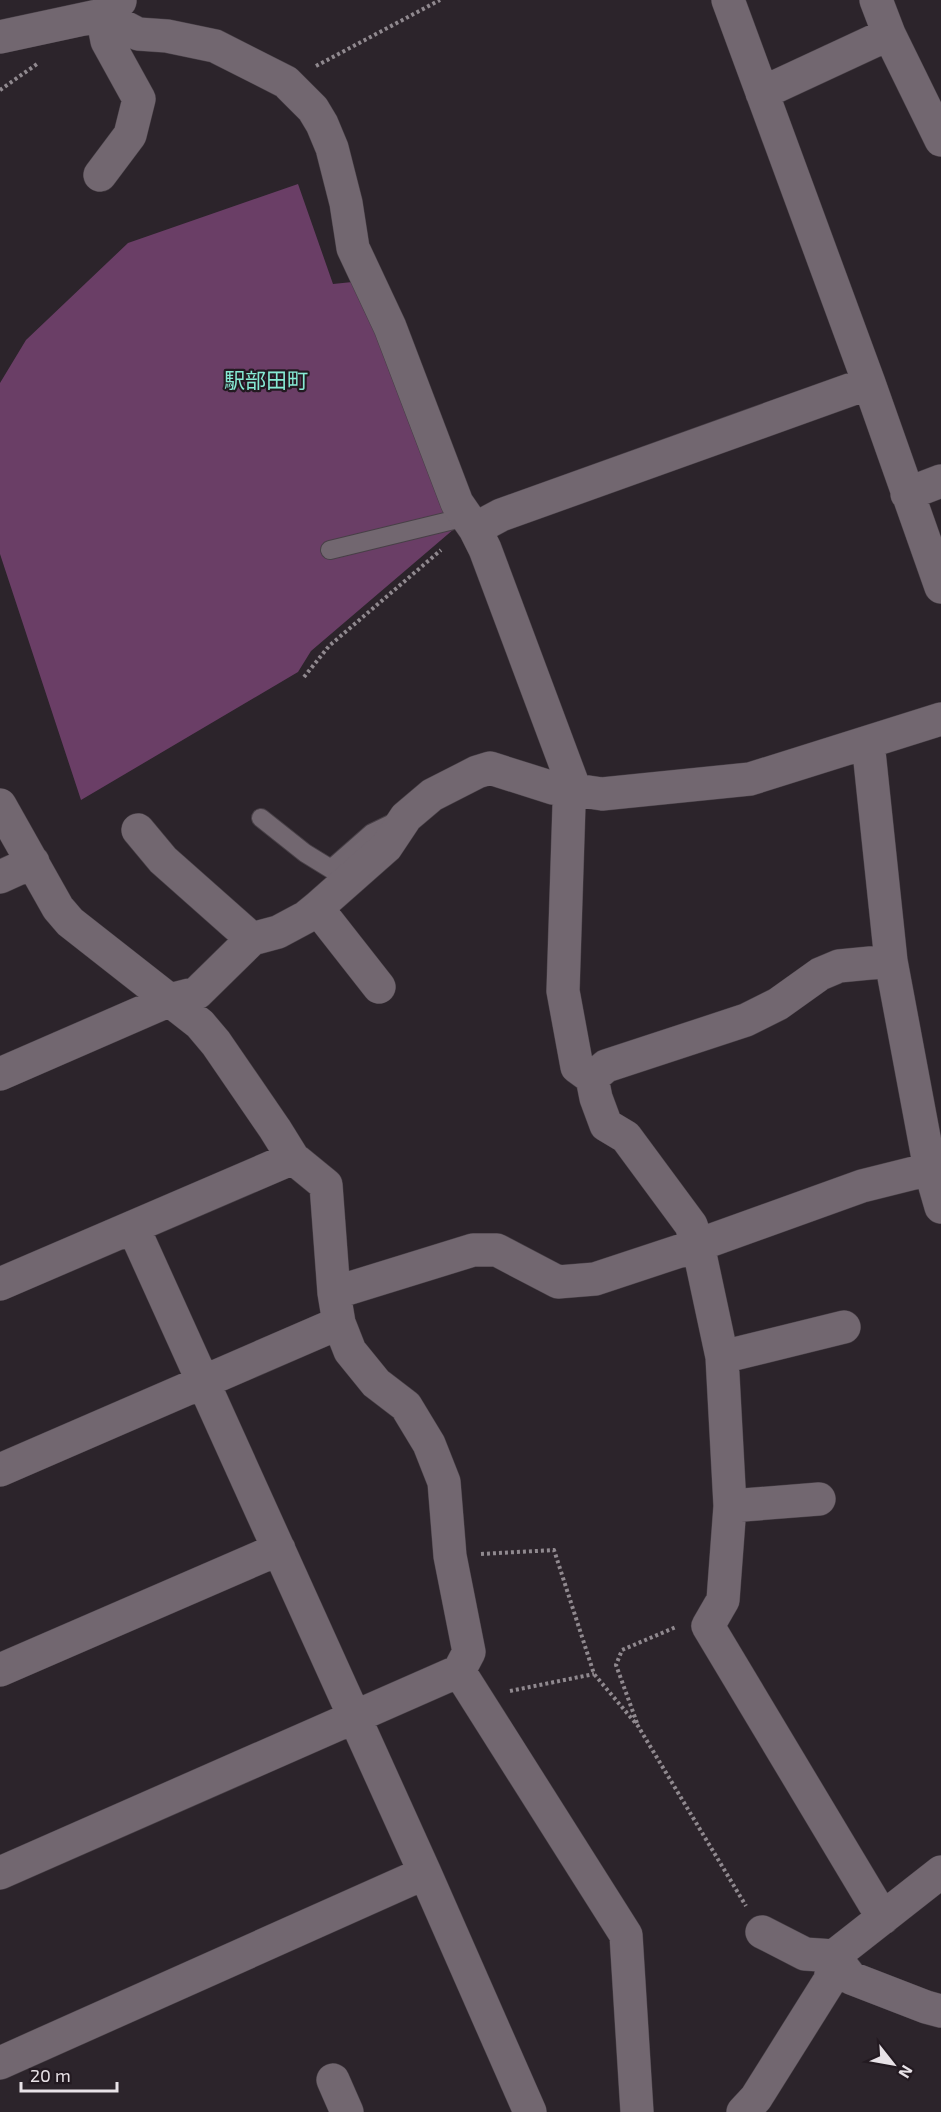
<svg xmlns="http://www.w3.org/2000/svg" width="941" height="2112" font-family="'Exo 2','Noto Sans JP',sans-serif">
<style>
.green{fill:#6a3e66}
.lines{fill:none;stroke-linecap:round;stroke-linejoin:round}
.lane-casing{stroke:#484047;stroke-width:20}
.street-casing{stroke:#484047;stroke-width:34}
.path{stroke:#90898f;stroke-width:4;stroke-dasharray:3 3;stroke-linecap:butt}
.lane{stroke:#726770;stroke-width:18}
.street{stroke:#726770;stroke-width:33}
.labels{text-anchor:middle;stroke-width:4.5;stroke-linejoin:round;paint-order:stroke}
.quarter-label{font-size:21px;fill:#86ead4;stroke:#231a21}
</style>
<rect width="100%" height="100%" fill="#2c242b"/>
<!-- green -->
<path class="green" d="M298,184L333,284L362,281L452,509L454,529L311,651L298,672L81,800L0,554V383L26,340L128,243Z"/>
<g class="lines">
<defs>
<path id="lane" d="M330,550L466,517
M261,818L305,853L331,869L372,833L399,820"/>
<path id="street" d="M728,0L869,383L941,587
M876,0L889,34L941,140
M102,15L138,34L167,36L215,46L286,82L313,109L322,124L332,148L346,203L353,248L390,327L457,503L475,529L485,549L575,790L602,794L750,779L941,719
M0,37L102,15L120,1
M762,93L889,34
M100,175L130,135L139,99L107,41L102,15
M907,494L941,481
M475,529L501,515L869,383
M868,742L891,961L930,1169L941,1207
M0,805L58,908L70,922L200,1024L216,1043L275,1129L293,1158L326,1185L334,1293L339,1323L350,1351L376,1383L406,1406L429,1444L444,1482L450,1556L469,1652L459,1671L0,1873
M138,830L163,860L252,939
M0,877L33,862
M317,908L379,987
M0,1074L170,1000L197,993L252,939L278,932L306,917L317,908L386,847L406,817L432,795L477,772L490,768L553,788L575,790L569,805L563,991L577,1067L592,1078L596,1098L606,1125L626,1137L691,1225L698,1245L722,1357L730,1506L723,1600L708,1626L883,1918
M592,1078L606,1066L746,1020L778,1004L820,974L839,966L891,961
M133,1227L425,1873L530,2112
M0,1284L293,1158
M334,1293L473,1250H497L558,1282L595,1279L698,1245L862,1186L930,1169
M722,1357L844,1327
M0,1470L339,1323
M730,1506L819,1499
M0,1670L279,1549
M459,1671L626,1935L637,2112
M762,1932L805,1954L834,1956L851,1978L926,2007L941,2011
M0,2063L425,1873
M333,2080L347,2112
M743,2112L756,2098L830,1980L834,1956L941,1872"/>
</defs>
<!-- lane casing -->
<use href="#lane" class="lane-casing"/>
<!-- street casing -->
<use href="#street" class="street-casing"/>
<!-- path -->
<path class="path" d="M316,66L440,0
M0,90L37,64
M304,677L329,646L441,550
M481,1554L554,1550L594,1674L638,1726L746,1906
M510,1691L594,1674
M637,1723L616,1665L622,1650L676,1627"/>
<!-- lane -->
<use href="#lane" class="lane"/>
<!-- street -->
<use href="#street" class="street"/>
</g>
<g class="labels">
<!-- quarter labels -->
<g class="quarter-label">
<text x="266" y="388">駅部田町</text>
</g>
</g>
<!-- north arrow -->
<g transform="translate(893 2064) rotate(121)" stroke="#231a21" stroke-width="4.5" paint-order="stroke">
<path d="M0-4.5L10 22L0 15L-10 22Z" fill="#e8e2e7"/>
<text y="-9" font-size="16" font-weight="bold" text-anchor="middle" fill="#e8e2e7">N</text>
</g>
<!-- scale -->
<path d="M21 2082v9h96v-9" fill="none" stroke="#e8e2e7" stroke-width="3"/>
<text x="30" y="2082" font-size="18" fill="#e8e2e7" stroke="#231a21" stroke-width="4.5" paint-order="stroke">20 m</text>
</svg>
